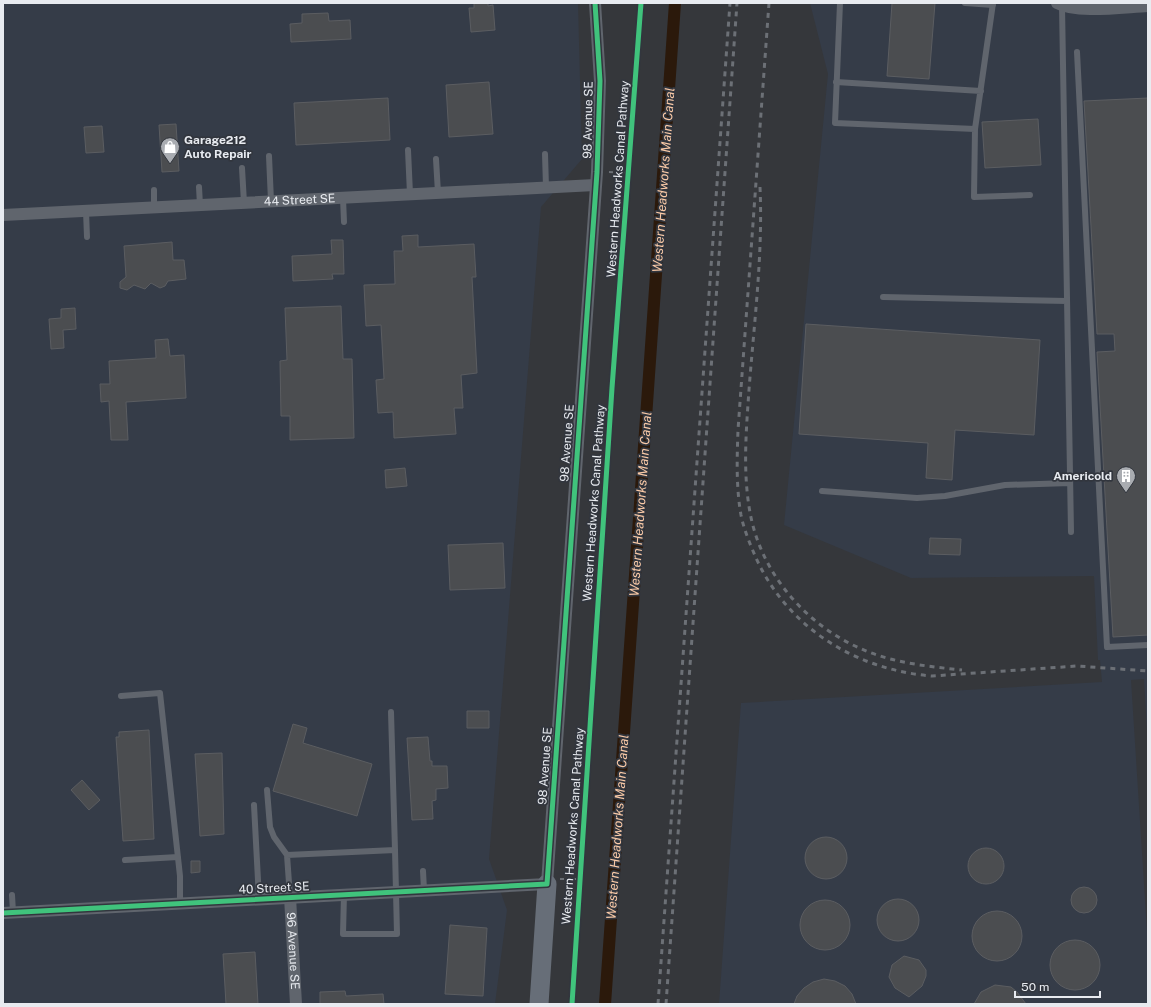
<svg xmlns="http://www.w3.org/2000/svg" width="1151" height="1007" font-family="'Public Sans',sans-serif">
<style>
.built{fill:#353c48}
.lines{fill:none;stroke-linecap:round;stroke-linejoin:round}
.canal{stroke:#2b190b;stroke-width:12}
.building{fill:#4b4d50;stroke:#5b5d61}
.path{stroke:#6c7076;stroke-width:2;stroke-dasharray:4 2;stroke-linecap:butt}
.lane{stroke:#60656d;stroke-width:6}
.street{stroke:#60656d;stroke-width:12}
.primary{stroke:#676e78;stroke-width:19}
.rail{stroke:#6c7076;stroke-width:3;stroke-dasharray:5 5;stroke-linecap:butt}
.cycleway-casing{stroke:#32363e;stroke-width:8}
.cycleway{stroke:#40c37c;stroke-width:5}
.labels{text-anchor:middle;stroke-width:3.5;stroke-linejoin:round;paint-order:stroke}
.street-label{font-size:12px;fill:#e8ebf0;stroke:#32363e}
.poi-label{font-size:12px;font-weight:bold;fill:#e8ebf0;stroke:#32363e;text-anchor:start}
.water-label{font-size:13px;font-style:italic;fill:#facaa7;stroke:#32363e}
</style>
<rect width="100%" height="100%" fill="#35373b"/>
<!-- built -->
<path class="built" d="M3,3H578L582,159L541,207L489,859L507,910L495,1004H3Z
M810,3H1148V747L1144,679L1131,680L1148,947V1004H719L741,703L1102,682L1100,660H1098L1094,576L911,578L784,525L828,74Z"/>
<g class="lines">
<!-- canal -->
<path class="canal" d="M605,1004L675,3"/>
</g>
<!-- building -->
<path class="building" d="M474,3H488V6L493,5L495,30L471,32L469,8H474Z
M892,3H935L929,79L887,76Z
M328,13L329,21L350,20L351,39L291,42L290,24L302,23V14Z
M489,82L493,134L449,137L446,85Z
M388,98L390,140L296,145L294,103Z
M1148,98V635L1113,637L1097,352L1115,351L1114,334H1097L1084,101Z
M1038,119L1041,165L985,168L982,122Z
M176,124L179,171L162,172L159,125Z
M102,126L104,152L86,153L84,127Z
M418,235V247L474,244L476,277H472L477,373L461,375L463,408H454L456,434L394,438L393,412L378,413L376,380L384,379L381,325L366,326L364,285L395,284L394,251H403L402,236Z
M331,240H343L344,274H332L333,279L293,281L292,256L332,254Z
M172,242L173,260H184L186,279L168,281L165,286L160,288L151,283L145,289L134,285L127,290L120,288V282L126,277L124,246Z
M341,306L343,359H352L354,438L290,440V416H281L280,361L287,360L285,308Z
M75,308L76,329L63,330L64,348L51,349L49,319L61,318V309Z
M806,324L1040,340L1034,435L955,430L952,480L926,478L928,443L799,434Z
M168,339L170,356L184,355L186,398L126,402L128,440H111L109,401L101,402L100,384H110L109,361L156,358L155,340Z
M405,468L407,486L386,488L385,470Z
M930,538L961,539L960,555L929,554Z
M503,543L505,588L450,590L448,545Z
M467,711H489V728H467Z
M293,724L307,728L303,743L372,764L357,816L273,791Z
M149,730L154,839L123,841L116,737H119V732Z
M428,737L430,761H432V766H447L448,788L436,789V800L432,801L433,819L412,820L407,738Z
M222,753L224,834L200,836L195,754Z
M82,780L100,800L89,810L71,790Z
M805 858a21 21 0 1 1 42 0a21 21 0 1 1-42 0Z
M968 866a18 18 0 1 1 36 0a18 18 0 1 1-36 0Z
M191,861H200V872L191,873Z
M1071 900a13 13 0 1 1 26 0a13 13 0 1 1-26 0Z
M877 920a21 21 0 1 1 42 0a21 21 0 1 1-42 0Z
M800 925a25 25 0 1 1 50 0a25 25 0 1 1-50 0Z
M972 936a25 25 0 1 1 50 0a25 25 0 1 1-50 0Z
M450,925L487,928L483,996L445,994Z
M1050 965a25 25 0 1 1 50 0a25 25 0 1 1-50 0Z
M255,952L258,1004H226L223,954Z
M904,956L919,960L926,970V976L922,986L909,997L895,988L889,977L892,965Z
M824,979L835,981L845,986L852,994L856,1004H794L797,996L804,988L813,982Z
M995,985L1011,987L1017,992L1026,1004H974L981,992Z
M345,991L346,996L383,994L384,1004H320V992Z"/>
<g class="lines">
<!-- path -->
<path class="path" d="M609,172L628,173
M560,879H579"/>
<!-- lane -->
<path class="lane" d="M840,3L835,123L975,129L974,197L1030,195
M965,3L993,5
M1062,6L1071,532
M1077,52L1107,647L1148,645
M836,82L981,91
M975,129L993,3
M408,150L410,194
M545,154L546,187
M269,156L271,201
M436,159L438,193
M242,168L244,203
M199,187L200,205
M154,190V207
M343,198L344,222
M86,211L87,237
M883,297L1067,301
M822,491L917,498L945,496L1005,485L1070,483
M121,696L160,693L180,876V903
M391,712L395,850
M267,790L270,827L274,837L287,855L290,897
M254,805L259,899
M287,855L395,850L397,934H343L344,894
M125,860L178,857
M423,871L424,890
M12,895L13,912"/>
<!-- street -->
<g class="street">
<path d="M1057,3C1077,14 1124,7 1148,6"/>
<path id="s1" d="M3,215L595,185"/>
<path id="s2" d="M290,897L296,1004"/>
<path d="M3,913L547,884L597,172L600,81L595,3"/>
</g>
<!-- primary -->
<path class="primary" d="M539,1004L547,884"/>
<!-- rail -->
<path class="rail" d="M769,3L738,430C737,458 736,487 741,515C744,530 750,544 756,558C788,628 856,670 932,676L1077,666L1148,671
M760,187C763,255 754,323 749,390C746,433 742,479 752,522C767,584 817,635 877,655C904,664 933,667 962,670
M658,1004L730,3
M666,1004L737,3"/>
<defs>
<path id="cycleway" d="M3,913L547,884L597,172L600,81L595,3
M572,1004L612,388L641,3"/>
</defs>
<!-- cycleway casing -->
<use href="#cycleway" class="cycleway-casing"/>
<!-- cycleway -->
<use href="#cycleway" class="cycleway"/>
</g>
<!-- icons -->
<defs>
<symbol id="shop-pin" viewBox="-11 -11 22 30"><path d="M0 17L-7.5 6A9.5 9.5 0 1 1 7.5 6Z" fill="#a9acb1" stroke="#32363e"/><path d="M-5-2.5h2.3a2.7 3.5 0 0 1 5.4 0H5L5.5 6h-11ZM-1.5-2.5h3a1.5 2.3 0 0 0-3 0Z" fill="#fff"/></symbol>
<symbol id="building-pin" viewBox="-11 -11 22 30"><path d="M0 17L-7.5 6A9.5 9.5 0 1 1 7.5 6Z" fill="#a9acb1" stroke="#32363e"/><path d="M-4-6H4V6H1V3H-1V6H-4ZM-2.5-4.3h1.7v1.8h-1.7ZM.8-4.3h1.7v1.8H.8ZM-2.5-1h1.7V.8h-1.7ZM.8-1h1.7V.8H.8Z" fill="#fff"/></symbol>
</defs>
<g fill-rule="evenodd">
<use href="#shop-pin" x="159" y="136" width="22" height="30"/>
<use href="#building-pin" x="1115" y="465" width="22" height="30"/>
</g>
<g class="labels">
<!-- street labels -->
<g class="street-label">
<text transform="translate(588 120) rotate(-89)" y="4">98 Avenue SE</text>
<text transform="translate(618 179) rotate(-86)" y="4">Western Headworks Canal Pathway</text>
<text dy="4" stroke="none"><textPath href="#s1" startOffset="297">44 Street SE</textPath></text>
<text transform="translate(567 443) rotate(-86)" y="4">98 Avenue SE</text>
<text transform="translate(594 503) rotate(-86)" y="4">Western Headworks Canal Pathway</text>
<text transform="translate(545 766) rotate(-86)" y="4">98 Avenue SE</text>
<text transform="translate(573 826) rotate(-86)" y="4">Western Headworks Canal Pathway</text>
<text transform="translate(274 888) rotate(-3)" y="4">40 Street SE</text>
<text dy="4" stroke="none"><textPath href="#s2" startOffset="54">96 Avenue SE</textPath></text>
</g>
<!-- poi labels -->
<g class="poi-label">
<text x="184" y="144">Garage212<tspan x="184" dy="14">Auto Repair</tspan></text>
<text x="1112" y="480" text-anchor="end">Americold</text>
</g>
<!-- water labels -->
<g class="water-label">
<text transform="translate(663 180) rotate(-86)" y="5">Western Headworks Main Canal</text>
<text transform="translate(640 504) rotate(-86)" y="5">Western Headworks Main Canal</text>
<text transform="translate(617 827) rotate(-86)" y="5">Western Headworks Main Canal</text>
</g>
</g>
<!-- border -->
<rect width="1151" height="1007" fill="none" stroke="#e8ebf0" stroke-width="8"/>
<!-- scale -->
<path d="M1015 991v6h85v-6" fill="none" stroke="#e8ebf0" stroke-width="2"/>
<text x="1021" y="991" font-size="12" fill="#e8ebf0" stroke="#32363e" stroke-width="3" paint-order="stroke">50 m</text>
</svg>
